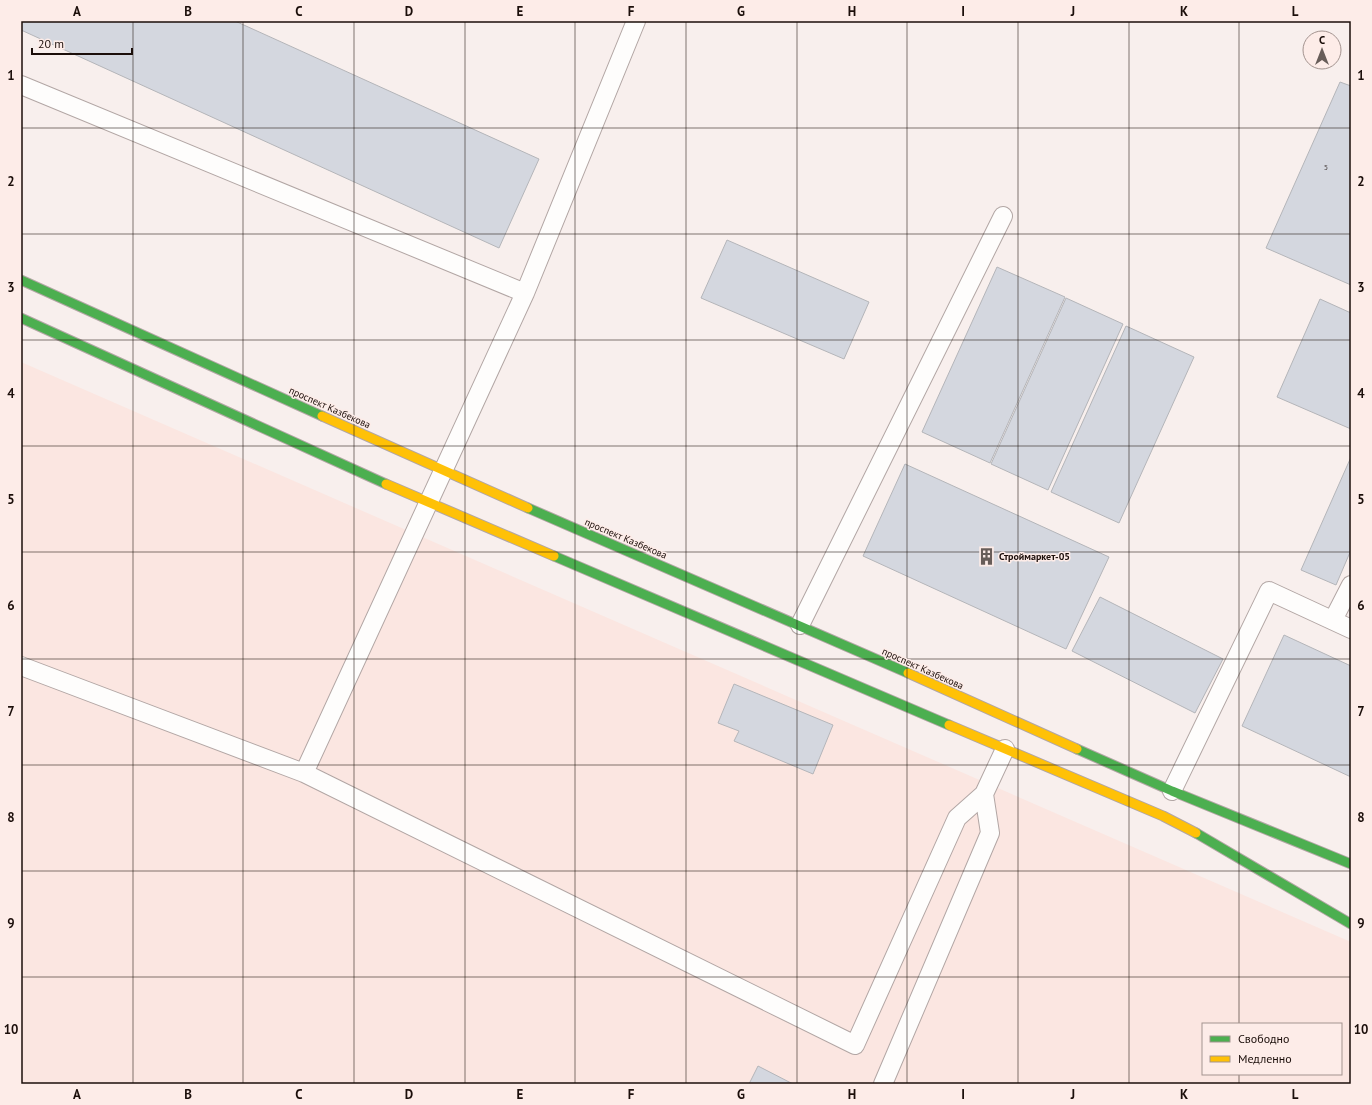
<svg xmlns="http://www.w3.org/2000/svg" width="1372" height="1105" font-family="'PT Sans',sans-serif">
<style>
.built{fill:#fbe6e1;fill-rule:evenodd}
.building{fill:#d4d7df;stroke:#b4b5b9}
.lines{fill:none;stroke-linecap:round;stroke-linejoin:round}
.lane-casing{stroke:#b2a6a4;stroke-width:20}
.fast-casing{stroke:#b2a6a4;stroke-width:11}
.slow-casing{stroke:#b2a6a4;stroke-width:11}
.lane{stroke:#fefdfc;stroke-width:18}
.fast{stroke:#4caf50;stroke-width:9}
.slow{stroke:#ffc107;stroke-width:9}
.grid{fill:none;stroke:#1b0e0a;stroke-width:1;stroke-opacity:0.55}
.labels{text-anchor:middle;stroke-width:3;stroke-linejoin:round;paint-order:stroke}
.number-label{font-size:8px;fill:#49403f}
.street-label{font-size:10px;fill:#1b0e0a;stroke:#fdece8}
.poi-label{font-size:10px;font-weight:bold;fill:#1b0e0a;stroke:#fdece8;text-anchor:start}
.neatline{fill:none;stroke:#1b0e0a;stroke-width:1.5}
.grid-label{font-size:13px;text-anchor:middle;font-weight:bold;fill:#1b0e0a}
</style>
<rect width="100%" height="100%" fill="#f8efed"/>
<!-- built -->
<path class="built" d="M21,362L1351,942V1084H21ZM1203,1024H1341V1074H1203Z"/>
<!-- building -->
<path class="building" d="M21,21H235L539,159L499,248L21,30Z
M1340,82L1351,86V285L1266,248Z
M727,240L869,302L844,359L701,298Z
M997,267L1065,297L990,463L922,432Z
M1066,298L1123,324L1048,490L991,464Z
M1320,299L1351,313V429L1277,397Z
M1126,326L1194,357L1119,523L1051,492Z
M1351,457V550L1336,585L1301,570Z
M905,464L1109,557L1066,649L863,556Z
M1100,597L1223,659L1195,713L1072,651Z
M1284,635L1351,666V777L1242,726Z
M734,684L833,725L813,774L734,741L739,731L718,723Z
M758,1066L793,1084H749Z"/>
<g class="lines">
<defs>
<path id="lane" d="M21,85L525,293
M1333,620L1351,585
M800,625L1003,216
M21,666L304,773L525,293L636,21
M304,773L855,1045L957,818L984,794L1005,749
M1172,791L1269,591L1351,629
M883,1084L990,833L984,794"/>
<path id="fast" d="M21,280L322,416
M21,318L386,484
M528,508L908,673
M554,556L949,725
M1077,749L1172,791L1351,864
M1196,833L1351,924"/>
<path id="slow" d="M322,416L528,508
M386,484L554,556
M908,673L1077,749
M949,725L1163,816L1196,833"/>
</defs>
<!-- lane casing -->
<use href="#lane" class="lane-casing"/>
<!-- fast casing -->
<use href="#fast" class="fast-casing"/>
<!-- slow casing -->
<use href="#slow" class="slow-casing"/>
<!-- lane -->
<use href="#lane" class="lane"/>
<!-- fast -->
<use href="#fast" class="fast"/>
<!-- slow -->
<use href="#slow" class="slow"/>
</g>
<!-- grid -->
<path class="grid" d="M133,21V1084M243,21V1084M354,21V1084M465,21V1084M575,21V1084M686,21V1084M797,21V1084M907,21V1084M1018,21V1084M1129,21V1084M1239,21V1024M21,128H1351M21,234H1351M21,340H1351M21,446H1351M21,552H1351M21,659H1351M21,765H1351M21,871H1351M21,977H1351M1239,1074V1084"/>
<!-- icons -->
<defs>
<symbol id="building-bare" viewBox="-9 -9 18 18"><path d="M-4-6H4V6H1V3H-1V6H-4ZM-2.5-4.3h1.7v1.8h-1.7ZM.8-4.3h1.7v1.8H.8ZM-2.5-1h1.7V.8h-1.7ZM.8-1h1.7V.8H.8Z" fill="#685d59" stroke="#fdece8" stroke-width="2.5" paint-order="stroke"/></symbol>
</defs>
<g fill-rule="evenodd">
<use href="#building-bare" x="974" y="544" width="25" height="25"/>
</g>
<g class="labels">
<!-- number labels -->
<g class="number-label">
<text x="1326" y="170">5</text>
</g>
<!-- street labels -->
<g class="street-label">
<text transform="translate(330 407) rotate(24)" y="4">проспект Казбекова</text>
<text transform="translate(626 538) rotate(23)" y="4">проспект Казбекова</text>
<text transform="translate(923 668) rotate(24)" y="4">проспект Казбекова</text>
</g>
<!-- poi labels -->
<g class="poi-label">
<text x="999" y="560">Строймаркет-05</text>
</g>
</g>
<!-- border -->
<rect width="1372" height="1105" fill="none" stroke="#fdece8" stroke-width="44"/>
<!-- legend -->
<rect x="1202" y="1023" width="140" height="52" fill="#fdece8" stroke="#a3938f"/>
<rect x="1210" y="1036" width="20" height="6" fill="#4caf50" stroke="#a3938f"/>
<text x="1238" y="1043" font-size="12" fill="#1b0e0a">Свободно</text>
<rect x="1210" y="1056" width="20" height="6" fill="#ffc107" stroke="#a3938f"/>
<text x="1238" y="1063" font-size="12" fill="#1b0e0a">Медленно</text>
<!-- north arrow -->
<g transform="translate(1322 50)"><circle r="19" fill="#fdece8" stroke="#a3938f"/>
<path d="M0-3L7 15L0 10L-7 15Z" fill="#685d59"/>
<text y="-6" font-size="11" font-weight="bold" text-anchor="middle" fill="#1b0e0a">С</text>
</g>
<!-- scale -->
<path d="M32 48v6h100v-6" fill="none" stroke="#1b0e0a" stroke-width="2"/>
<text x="38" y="48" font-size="12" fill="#1b0e0a" stroke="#fdece8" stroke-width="3" paint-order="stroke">20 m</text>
<rect x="22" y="22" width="1328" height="1061" class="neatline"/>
<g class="grid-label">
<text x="77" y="16">A</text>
<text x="188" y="16">B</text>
<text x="299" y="16">C</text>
<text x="409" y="16">D</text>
<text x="520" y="16">E</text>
<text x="631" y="16">F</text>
<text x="741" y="16">G</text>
<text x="852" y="16">H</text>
<text x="963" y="16">I</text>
<text x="1073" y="16">J</text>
<text x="1184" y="16">K</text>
<text x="1295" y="16">L</text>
<text x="11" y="80">1</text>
<text x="1361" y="80">1</text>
<text x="11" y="186">2</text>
<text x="1361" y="186">2</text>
<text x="11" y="292">3</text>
<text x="1361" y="292">3</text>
<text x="11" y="398">4</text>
<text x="1361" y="398">4</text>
<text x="11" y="504">5</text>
<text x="1361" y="504">5</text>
<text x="11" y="610">6</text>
<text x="1361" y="610">6</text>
<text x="11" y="716">7</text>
<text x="1361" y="716">7</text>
<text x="11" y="822">8</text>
<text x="1361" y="822">8</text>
<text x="11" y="928">9</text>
<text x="1361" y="928">9</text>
<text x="11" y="1034">10</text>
<text x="1361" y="1034">10</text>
<text x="77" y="1099">A</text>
<text x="188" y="1099">B</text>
<text x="299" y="1099">C</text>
<text x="409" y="1099">D</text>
<text x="520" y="1099">E</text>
<text x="631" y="1099">F</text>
<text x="741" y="1099">G</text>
<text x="852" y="1099">H</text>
<text x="963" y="1099">I</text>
<text x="1073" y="1099">J</text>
<text x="1184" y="1099">K</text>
<text x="1295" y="1099">L</text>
</g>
</svg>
